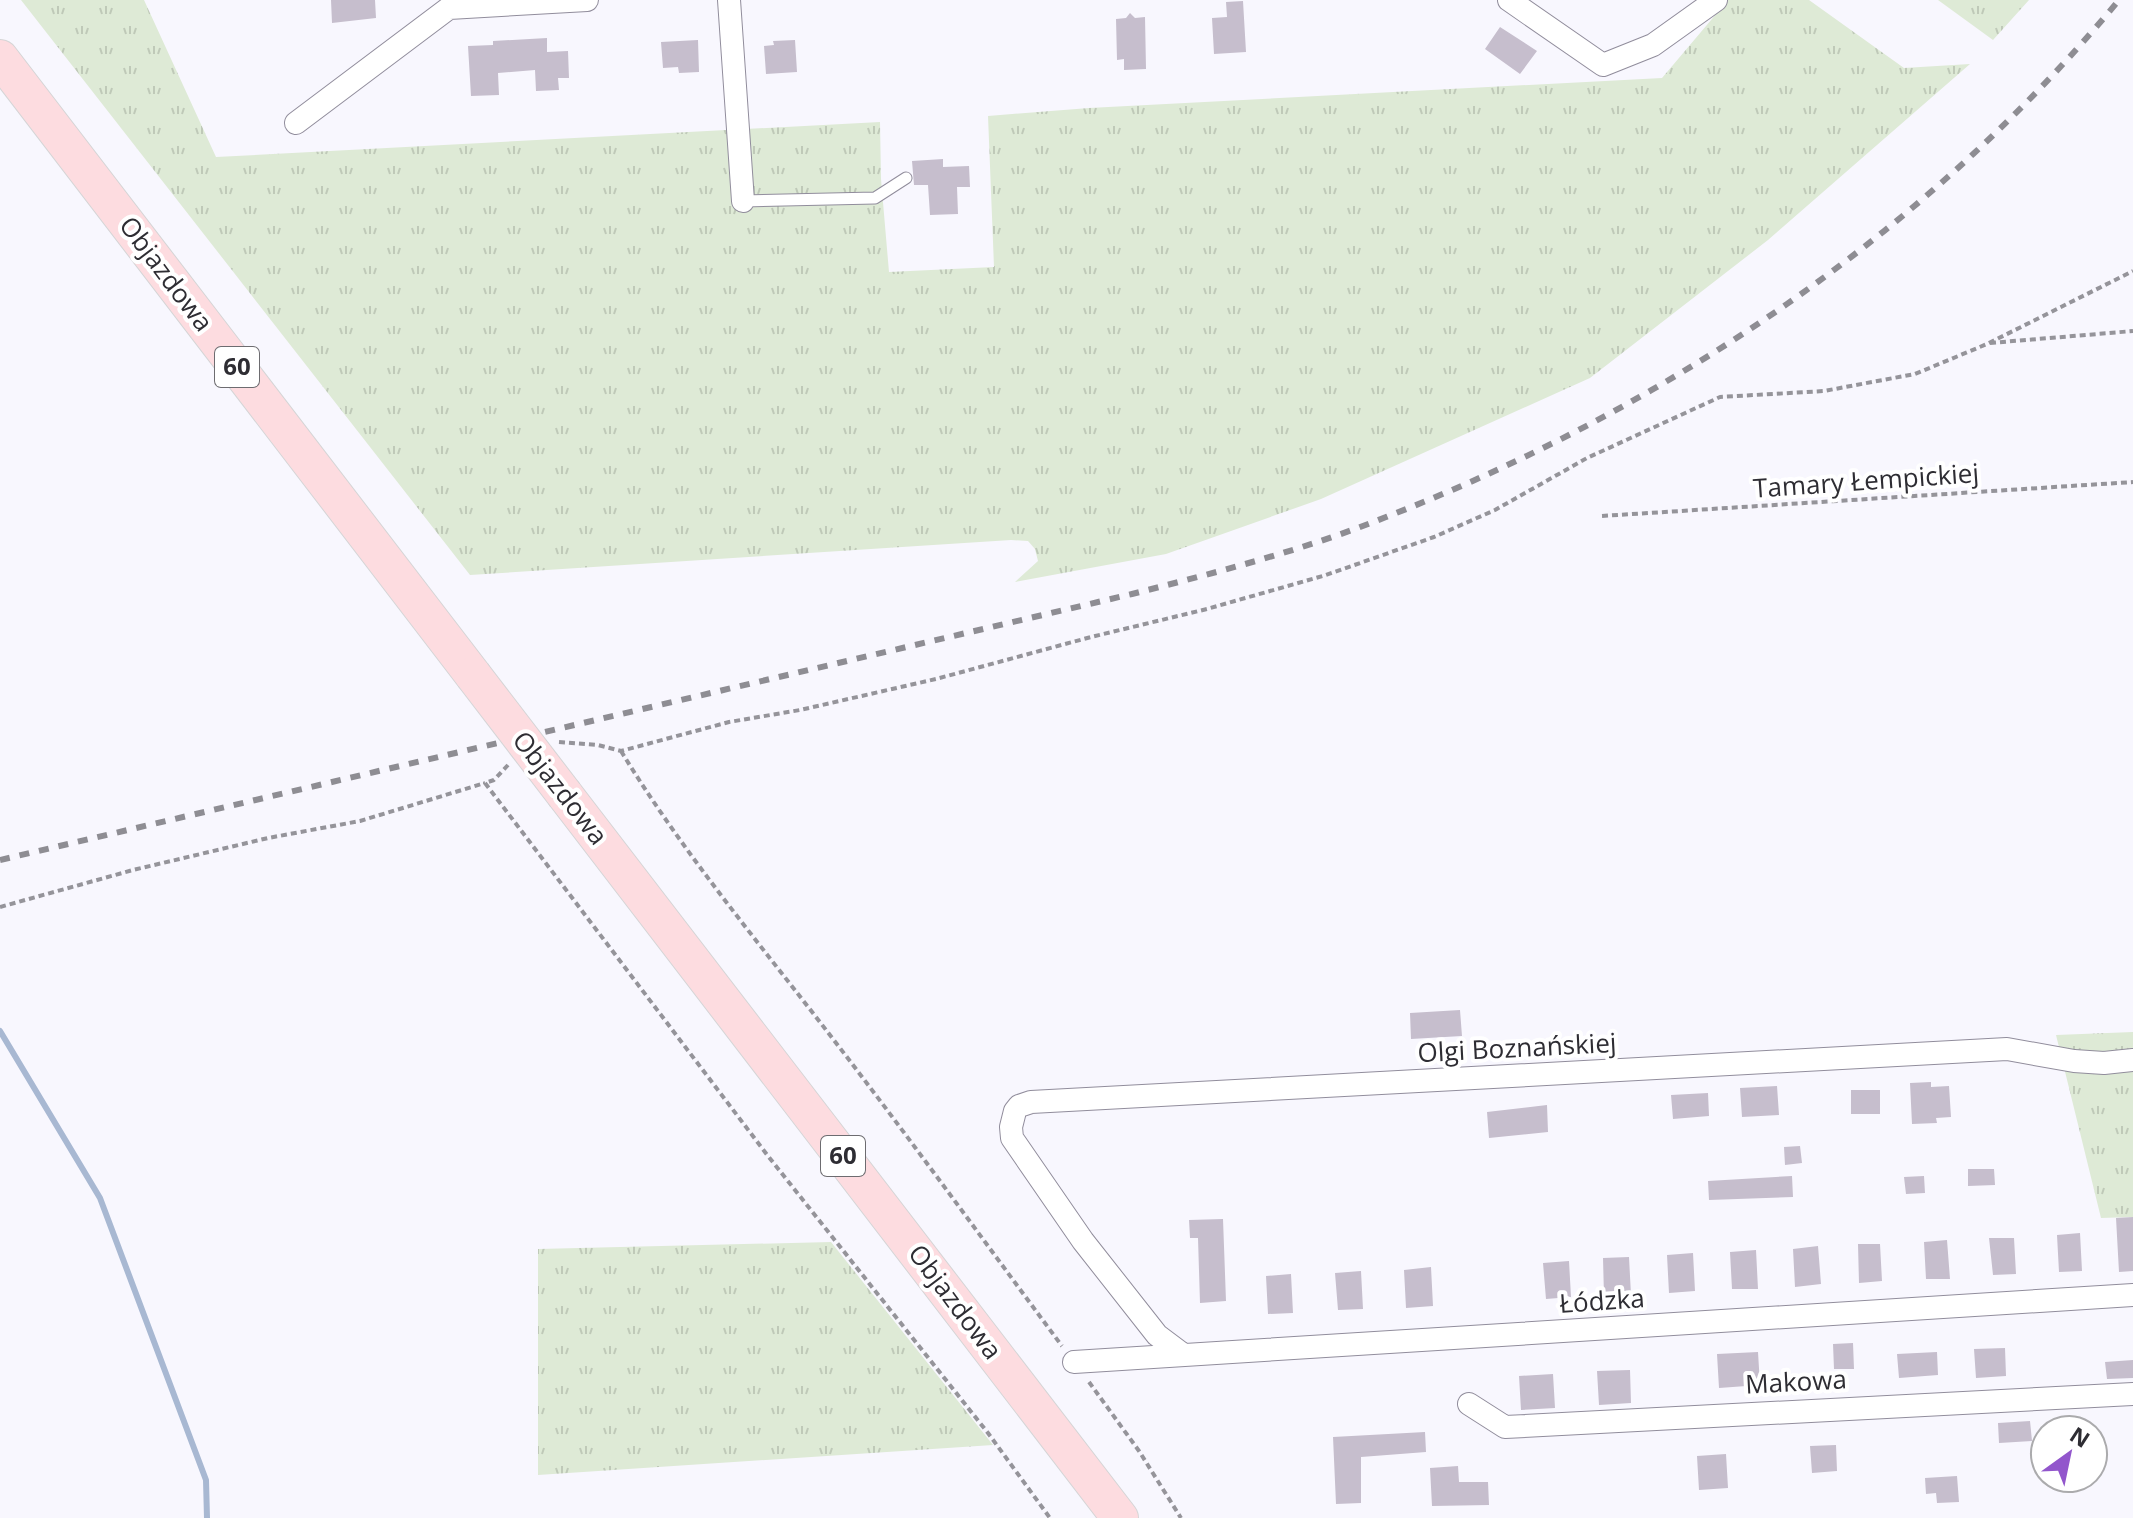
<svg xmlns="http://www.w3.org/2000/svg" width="2133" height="1518" font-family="'Open Sans',sans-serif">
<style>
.grass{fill:url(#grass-tufts)}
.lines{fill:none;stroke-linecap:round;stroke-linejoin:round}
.stream{stroke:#a8b8d2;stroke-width:6}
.building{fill:#c6becd}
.service-casing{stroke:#918d9c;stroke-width:13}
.minor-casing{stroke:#918d9c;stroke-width:24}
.primary-casing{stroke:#d5d5d6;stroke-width:38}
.path{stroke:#95949a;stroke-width:4;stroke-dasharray:6 4;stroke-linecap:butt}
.service{stroke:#fff;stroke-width:11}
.minor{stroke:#fff;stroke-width:22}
.primary{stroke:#fddce0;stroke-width:36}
.rail{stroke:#8e8d93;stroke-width:6;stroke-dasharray:10 10;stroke-linecap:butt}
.primary-bridge-casing{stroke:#d5d5d6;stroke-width:38;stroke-linecap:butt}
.primary-bridge{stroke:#fddce0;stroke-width:36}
.labels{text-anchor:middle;stroke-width:8;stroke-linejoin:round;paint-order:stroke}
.shield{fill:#fff;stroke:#6d6c70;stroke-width:2}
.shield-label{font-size:24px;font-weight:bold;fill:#2e2d33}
.street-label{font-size:26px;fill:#2e2d33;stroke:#fff}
</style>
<defs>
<pattern id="grass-tufts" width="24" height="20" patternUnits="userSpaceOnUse" patternTransform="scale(2)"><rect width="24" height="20" fill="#deead6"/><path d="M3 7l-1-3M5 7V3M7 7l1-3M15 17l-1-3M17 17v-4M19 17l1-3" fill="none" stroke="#bfc9b8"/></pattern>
</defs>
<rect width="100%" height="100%" fill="#f8f7fe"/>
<!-- grass -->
<path class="grass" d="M21,0H144L216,157L880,122L881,179L889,272L994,267L988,116L1089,108L1662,78L1728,0H1809L1904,68L1970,64L1768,240L1590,378L1321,499L1166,554L1015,582L1038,561L1035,549L1028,541L1011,540L470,575Z
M1938,0H2029L1993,40Z
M2133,1032V1217L2101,1218L2056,1035Z
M831,1242L993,1445L538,1475V1249Z"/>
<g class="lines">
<!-- stream -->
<path class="stream" d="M0,1031L100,1198L206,1480L207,1518"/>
</g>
<!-- building -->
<path class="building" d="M331,0H375L376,18L332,23Z
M1243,1L1246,52L1214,54L1212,18L1227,17L1226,2Z
M1130,13L1135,18L1145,17L1146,69L1124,70V59L1117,60L1116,19L1126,18Z
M1500,27L1537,51L1520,74L1485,49Z
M547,38V52L568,51L569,78H558L559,90L536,91L535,70L498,73L499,95L471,96L468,46L493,45V41Z
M698,40L699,72L679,73L678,67L663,68L661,42Z
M795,40L797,72L766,74L764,46L774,45L773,41Z
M943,159V167L969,166L970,187H957L958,214L930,215L928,185H914L912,161Z
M1460,1010L1462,1036L1411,1039L1410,1013Z
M1931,1082V1087L1949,1086L1951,1117L1936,1118L1937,1123L1912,1124L1910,1083Z
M1777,1086L1779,1115L1742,1117L1740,1088Z
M1851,1090H1880V1114H1851Z
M1708,1093L1709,1116L1673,1119L1671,1095Z
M1547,1105L1548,1132L1489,1138L1487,1112Z
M1800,1146L1802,1163L1785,1165L1784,1147Z
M1968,1169H1994L1995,1185L1968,1186Z
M1792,1176L1793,1197L1709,1200L1708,1181Z
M1924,1176L1925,1193L1906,1194L1904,1177Z
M2133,1217V1271L2119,1272L2116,1218Z
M1223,1219L1226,1301L1200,1303L1198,1238H1190L1189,1220Z
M2080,1233L2082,1271L2059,1272L2057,1235Z
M1989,1238H2014L2016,1274L1993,1275Z
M1947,1240L1950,1279H1926L1924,1242Z
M1858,1244H1880L1882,1281L1859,1283Z
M1818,1246L1821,1284L1795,1287L1793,1249Z
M1756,1250L1758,1289H1732L1730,1252Z
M1693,1253L1695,1291L1669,1293L1667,1255Z
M1629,1257L1631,1295L1604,1296L1603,1258Z
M1569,1261L1571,1297L1546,1299L1543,1263Z
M1431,1267L1433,1306L1406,1308L1404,1270Z
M1361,1271L1363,1309L1338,1310L1335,1273Z
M1291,1274L1293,1313L1268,1314L1266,1276Z
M1853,1343L1854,1369H1834L1833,1344Z
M2005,1348L2006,1376L1976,1378L1974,1349Z
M1758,1352L1760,1385L1719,1388L1717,1354Z
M1937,1352L1938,1375L1899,1378L1897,1354Z
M2133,1360V1378L2107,1379L2105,1362Z
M1630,1370L1631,1403L1599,1405L1597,1371Z
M1553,1374L1555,1408L1521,1410L1519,1376Z
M2030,1421L2032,1441L1999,1443L1998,1423Z
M1425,1432L1426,1452L1361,1457V1503L1336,1504L1333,1437Z
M1836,1445L1837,1471L1812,1473L1810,1446Z
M1726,1454L1728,1488L1699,1490L1697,1456Z
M1458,1466L1459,1482H1488L1489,1505L1432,1506L1430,1468Z
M1957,1476L1959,1502L1937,1503L1936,1493L1926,1494L1925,1478Z"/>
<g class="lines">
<defs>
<path id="service" d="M743,201L875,198L906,178"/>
<path id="minor" d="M729,0L743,201
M1509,0L1603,65L1653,45L1716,0
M296,123L449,8L587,0
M1181,1353L1157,1335L1083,1241L1012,1138L1011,1127L1015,1111L1019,1106L1031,1102L2007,1049L2074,1061L2104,1063L2133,1060
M1074,1362L2133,1295
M1469,1404L1505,1427L2133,1394"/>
<path id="primary" d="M0,58L473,675
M565,795L1120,1518"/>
</defs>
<!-- service casing -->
<use href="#service" class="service-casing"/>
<!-- minor casing -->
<use href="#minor" class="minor-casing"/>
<!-- primary casing -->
<use href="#primary" class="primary-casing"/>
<!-- path -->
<path class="path" d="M1990,343L2133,331
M1602,516L2133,482
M559,742L598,745L621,751L729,722L800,710L936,679L1091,637L1207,609L1326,575L1434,537L1495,510L1587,458L1720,397L1824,391L1915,374L1987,344L2133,271
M621,751C683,853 760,944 833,1039C911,1140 986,1244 1062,1346
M508,765L494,780L485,783L768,1156L988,1433L1050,1518
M0,907L133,870L268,838L360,821L485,783
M1089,1382L1139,1451L1181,1518"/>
<!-- service -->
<use href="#service" class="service"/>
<!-- minor -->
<use href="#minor" class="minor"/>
<!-- primary -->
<use href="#primary" class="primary"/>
<!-- rail -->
<path class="rail" d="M0,860L1132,594C1218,572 1304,550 1386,517C1667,408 1926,233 2119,0"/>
<defs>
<path id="primary-bridge" d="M473,675L565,795"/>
</defs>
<!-- primary-bridge casing -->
<use href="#primary-bridge" class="primary-bridge-casing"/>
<!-- primary-bridge -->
<use href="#primary-bridge" class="primary-bridge"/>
</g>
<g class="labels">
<!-- shield labels -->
<g class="shield">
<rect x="215" y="347" width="44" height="40" rx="6"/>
<rect x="821" y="1136" width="44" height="40" rx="6"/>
</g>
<g class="shield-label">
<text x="237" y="375">60</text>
<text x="843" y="1164">60</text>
</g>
<!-- street labels -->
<g class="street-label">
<text transform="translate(166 274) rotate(53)" y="9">Objazdowa</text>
<text transform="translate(1866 481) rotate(-4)" y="9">Tamary Łempickiej</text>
<text transform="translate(560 788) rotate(52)" y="9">Objazdowa</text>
<text transform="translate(1517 1048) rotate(-3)" y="9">Olgi Boznańskiej</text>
<text transform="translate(1602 1301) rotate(-4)" y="9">Łódzka</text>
<text transform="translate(955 1302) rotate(53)" y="9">Objazdowa</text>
<text transform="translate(1796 1382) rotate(-3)" y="9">Makowa</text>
</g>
</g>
<!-- north arrow -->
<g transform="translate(2069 1454) rotate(33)"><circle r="38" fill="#ffffff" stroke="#ababad" stroke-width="2"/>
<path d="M0-6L14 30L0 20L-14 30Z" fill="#9256cc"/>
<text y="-12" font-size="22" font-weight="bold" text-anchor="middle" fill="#2e2d33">N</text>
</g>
</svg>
